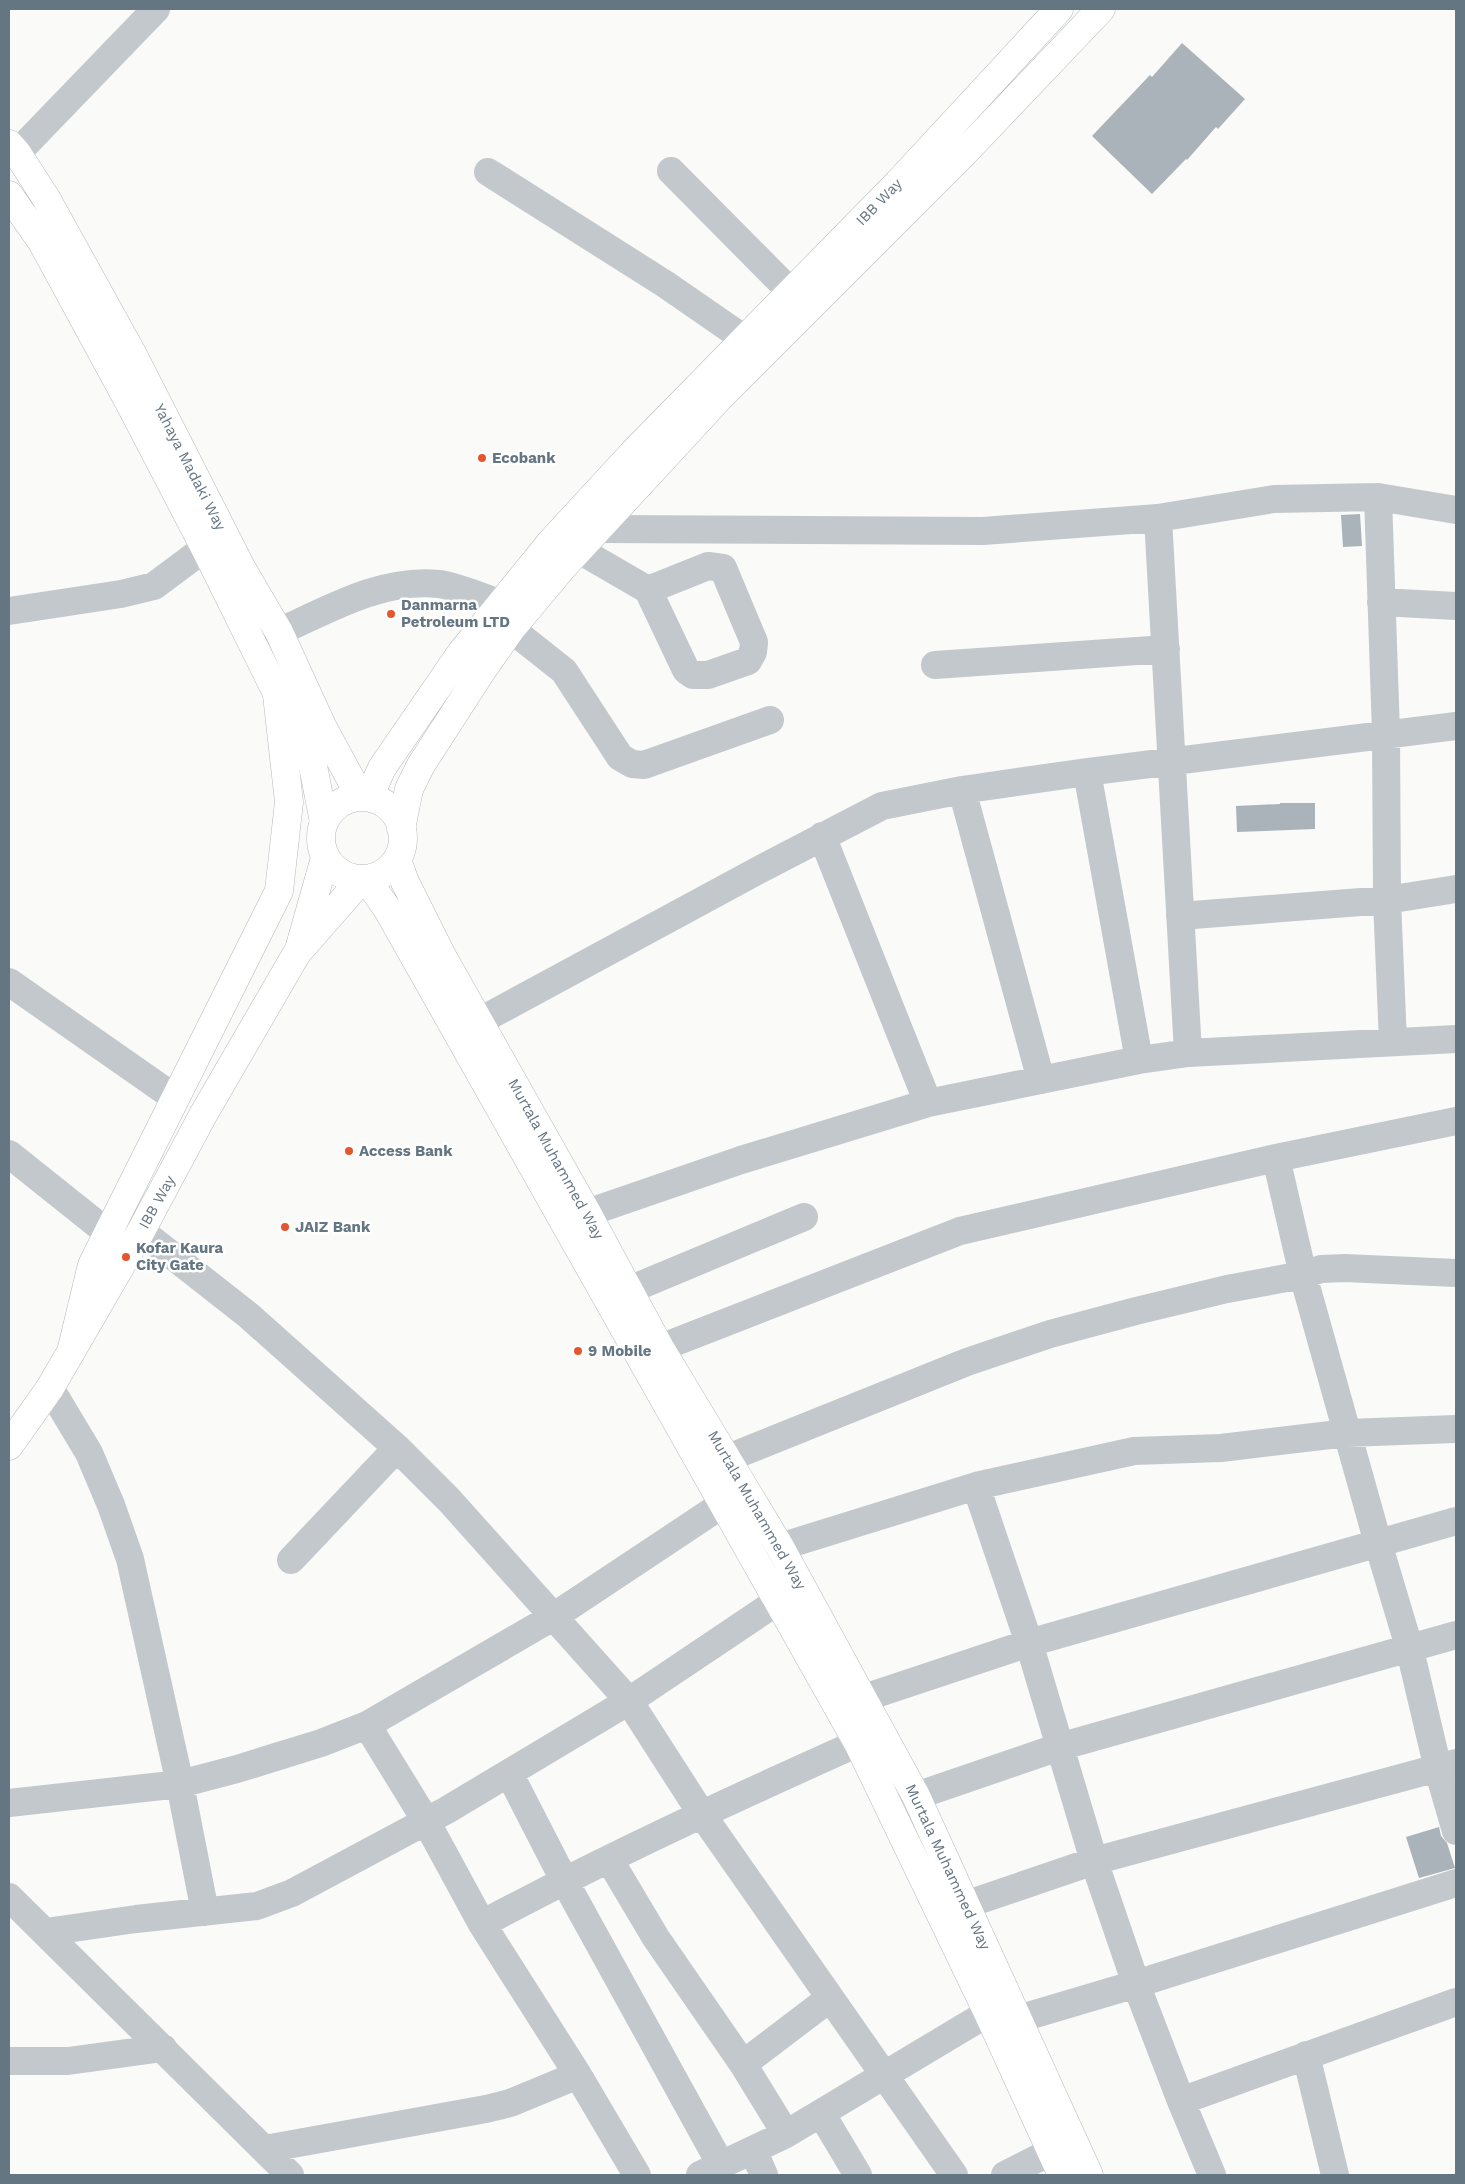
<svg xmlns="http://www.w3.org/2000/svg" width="1465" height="2184" font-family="'Work Sans',sans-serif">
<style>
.building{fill:#aab3b9}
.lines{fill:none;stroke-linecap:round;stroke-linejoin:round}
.major-casing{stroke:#b5babe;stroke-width:29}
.highway-casing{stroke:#b4b9bd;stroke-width:29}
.minor{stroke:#c3c8cc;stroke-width:28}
.major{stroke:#fff;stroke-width:28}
.highway{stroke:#fff;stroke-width:28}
.poi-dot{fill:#e4572e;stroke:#fff;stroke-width:2}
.labels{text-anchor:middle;stroke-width:5;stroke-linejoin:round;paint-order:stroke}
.street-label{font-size:15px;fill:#657683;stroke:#fff}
.poi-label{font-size:15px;font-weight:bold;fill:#657683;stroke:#fff;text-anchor:start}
</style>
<rect width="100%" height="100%" fill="#fafaf8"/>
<!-- building -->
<path class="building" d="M1182,43L1245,99L1218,129L1216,127L1187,160L1186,159L1152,194L1092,136L1150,75L1152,77Z
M1360,514L1362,546L1343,547L1341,515Z
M1280,803H1315V829L1237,832L1236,806L1280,804Z
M1439,1827L1441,1836L1447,1843L1455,1868L1419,1878L1406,1837Z"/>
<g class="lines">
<defs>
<path id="major" d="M9,144L17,153L46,198L133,355L242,569L279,632L323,728L360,796
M9,195L42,242L129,402L205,548L313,766L324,822
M397,860L405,882L442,956L587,1213L660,1348L780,1547L916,1796L1089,2175
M367,880L388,910L858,1743L988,2013L1062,2175"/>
<path id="highway" d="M369,797L382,768L461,653L551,542L634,452L898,183L1059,9
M321 838a41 41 0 1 1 82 0a41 41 0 1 1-82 0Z
M401,829L409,789L421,765L483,669L511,629L562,568L721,396L962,155L1101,9
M300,946L325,858
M71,1352L92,1265L279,891L289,802L277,695
M9,1446L50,1388L141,1231L203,1115L297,953L361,880"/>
</defs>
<!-- major casing -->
<use href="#major" class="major-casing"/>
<!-- highway casing -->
<use href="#highway" class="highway-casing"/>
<!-- minor -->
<path class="minor" d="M17,153L156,9
M671,171L792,293
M488,172L665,284L746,340
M1378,497L1386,733L1387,900L1393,1042
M1158,518L1188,1053
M597,529L983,531L1158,518L1274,499L1378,497L1456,510
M579,550L648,590L686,670L693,675H708L748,661L753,652L754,642L723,568L708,566L648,590
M1381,602L1456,606
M9,611L121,594L154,586L205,548
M511,629L564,671L620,757L632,764L644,765L770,720
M279,632C329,609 382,578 439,584C456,586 484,598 502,604
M935,665L1166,649
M1087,772L1139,1060
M962,790L1041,1080
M822,836L928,1103
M1180,916L1387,900L1456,889
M9,982L175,1098
M478,1022L757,871L882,806L962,790L1087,772L1456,726
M9,1154L108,1233
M1276,1158L1303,1275L1378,1543L1410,1650L1438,1769L1456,1831
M587,1213L741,1160L928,1103L1139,1060L1188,1053L1456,1039
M141,1231L248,1315L397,1448L450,1501L629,1701L701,1813L954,2175
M629,1290L804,1217
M660,1348L960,1231L1276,1158L1456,1121
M50,1388L89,1453L111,1505L130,1559L180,1784L205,1912
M728,1458L967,1362L1050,1334L1136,1311L1227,1289L1303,1275L1321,1269L1345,1268L1456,1273
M976,1486L1029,1643L1094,1861L1136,1984L1181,2101L1212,2175
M759,1557L780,1547L976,1486L1134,1451L1221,1448L1347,1433L1456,1429
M291,1560L397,1448
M864,1698L1029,1643L1456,1521
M367,1725L426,1821L482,1924L578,2075L637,2175
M509,1773L564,1880L721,2165
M916,1796L1059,1747L1456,1635
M9,1803L180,1784L237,1769L321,1743L367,1725L553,1617L723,1504
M609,1859L656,1938L743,2064L786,2134
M9,1897L290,2175
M965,1905L1094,1861L1456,1763
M482,1924C605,1858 731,1800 858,1743
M46,1932L136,1919L257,1906L292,1893L447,1810L629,1701L778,1601
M1018,2019L1136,1984L1456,1883
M1306,2055L1335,2175
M9,2061H68L163,2048
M743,2064L830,1998
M1181,2101L1456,2002
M821,2113L858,2175
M265,2149L486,2109L510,2103L578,2075
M753,2150L764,2175
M700,2175L786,2134L988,2013
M1005,2175L1052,2151"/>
<!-- major -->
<use href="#major" class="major"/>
<!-- highway -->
<use href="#highway" class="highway"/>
</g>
<!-- markers -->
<g class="poi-dot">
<circle cx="482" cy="458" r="5"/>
<circle cx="391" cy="614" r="5"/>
<circle cx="349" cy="1151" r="5"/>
<circle cx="285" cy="1227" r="5"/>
<circle cx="126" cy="1257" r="5"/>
<circle cx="578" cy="1351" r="5"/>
</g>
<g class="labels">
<!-- street labels -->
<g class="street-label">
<text transform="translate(879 202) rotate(-46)" y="5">IBB Way</text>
<text transform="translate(190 467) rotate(63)" y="5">Yahaya Madaki Way</text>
<text transform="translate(556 1159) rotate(61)" y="5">Murtala Muhammed Way</text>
<text transform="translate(157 1202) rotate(-61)" y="5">IBB Way</text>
<text transform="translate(757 1510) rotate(60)" y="5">Murtala Muhammed Way</text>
<text transform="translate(948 1867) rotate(65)" y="5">Murtala Muhammed Way</text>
</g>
<!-- poi labels -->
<g class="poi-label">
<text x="492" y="463">Ecobank</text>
<text x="401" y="610">Danmarna<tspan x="401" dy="17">Petroleum LTD</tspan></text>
<text x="359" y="1156">Access Bank</text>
<text x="295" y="1232">JAIZ Bank</text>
<text x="136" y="1253">Kofar Kaura<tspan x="136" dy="17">City Gate</tspan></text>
<text x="588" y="1356">9 Mobile</text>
</g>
</g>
<!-- border -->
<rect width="1465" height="2184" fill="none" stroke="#657683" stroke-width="20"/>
</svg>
